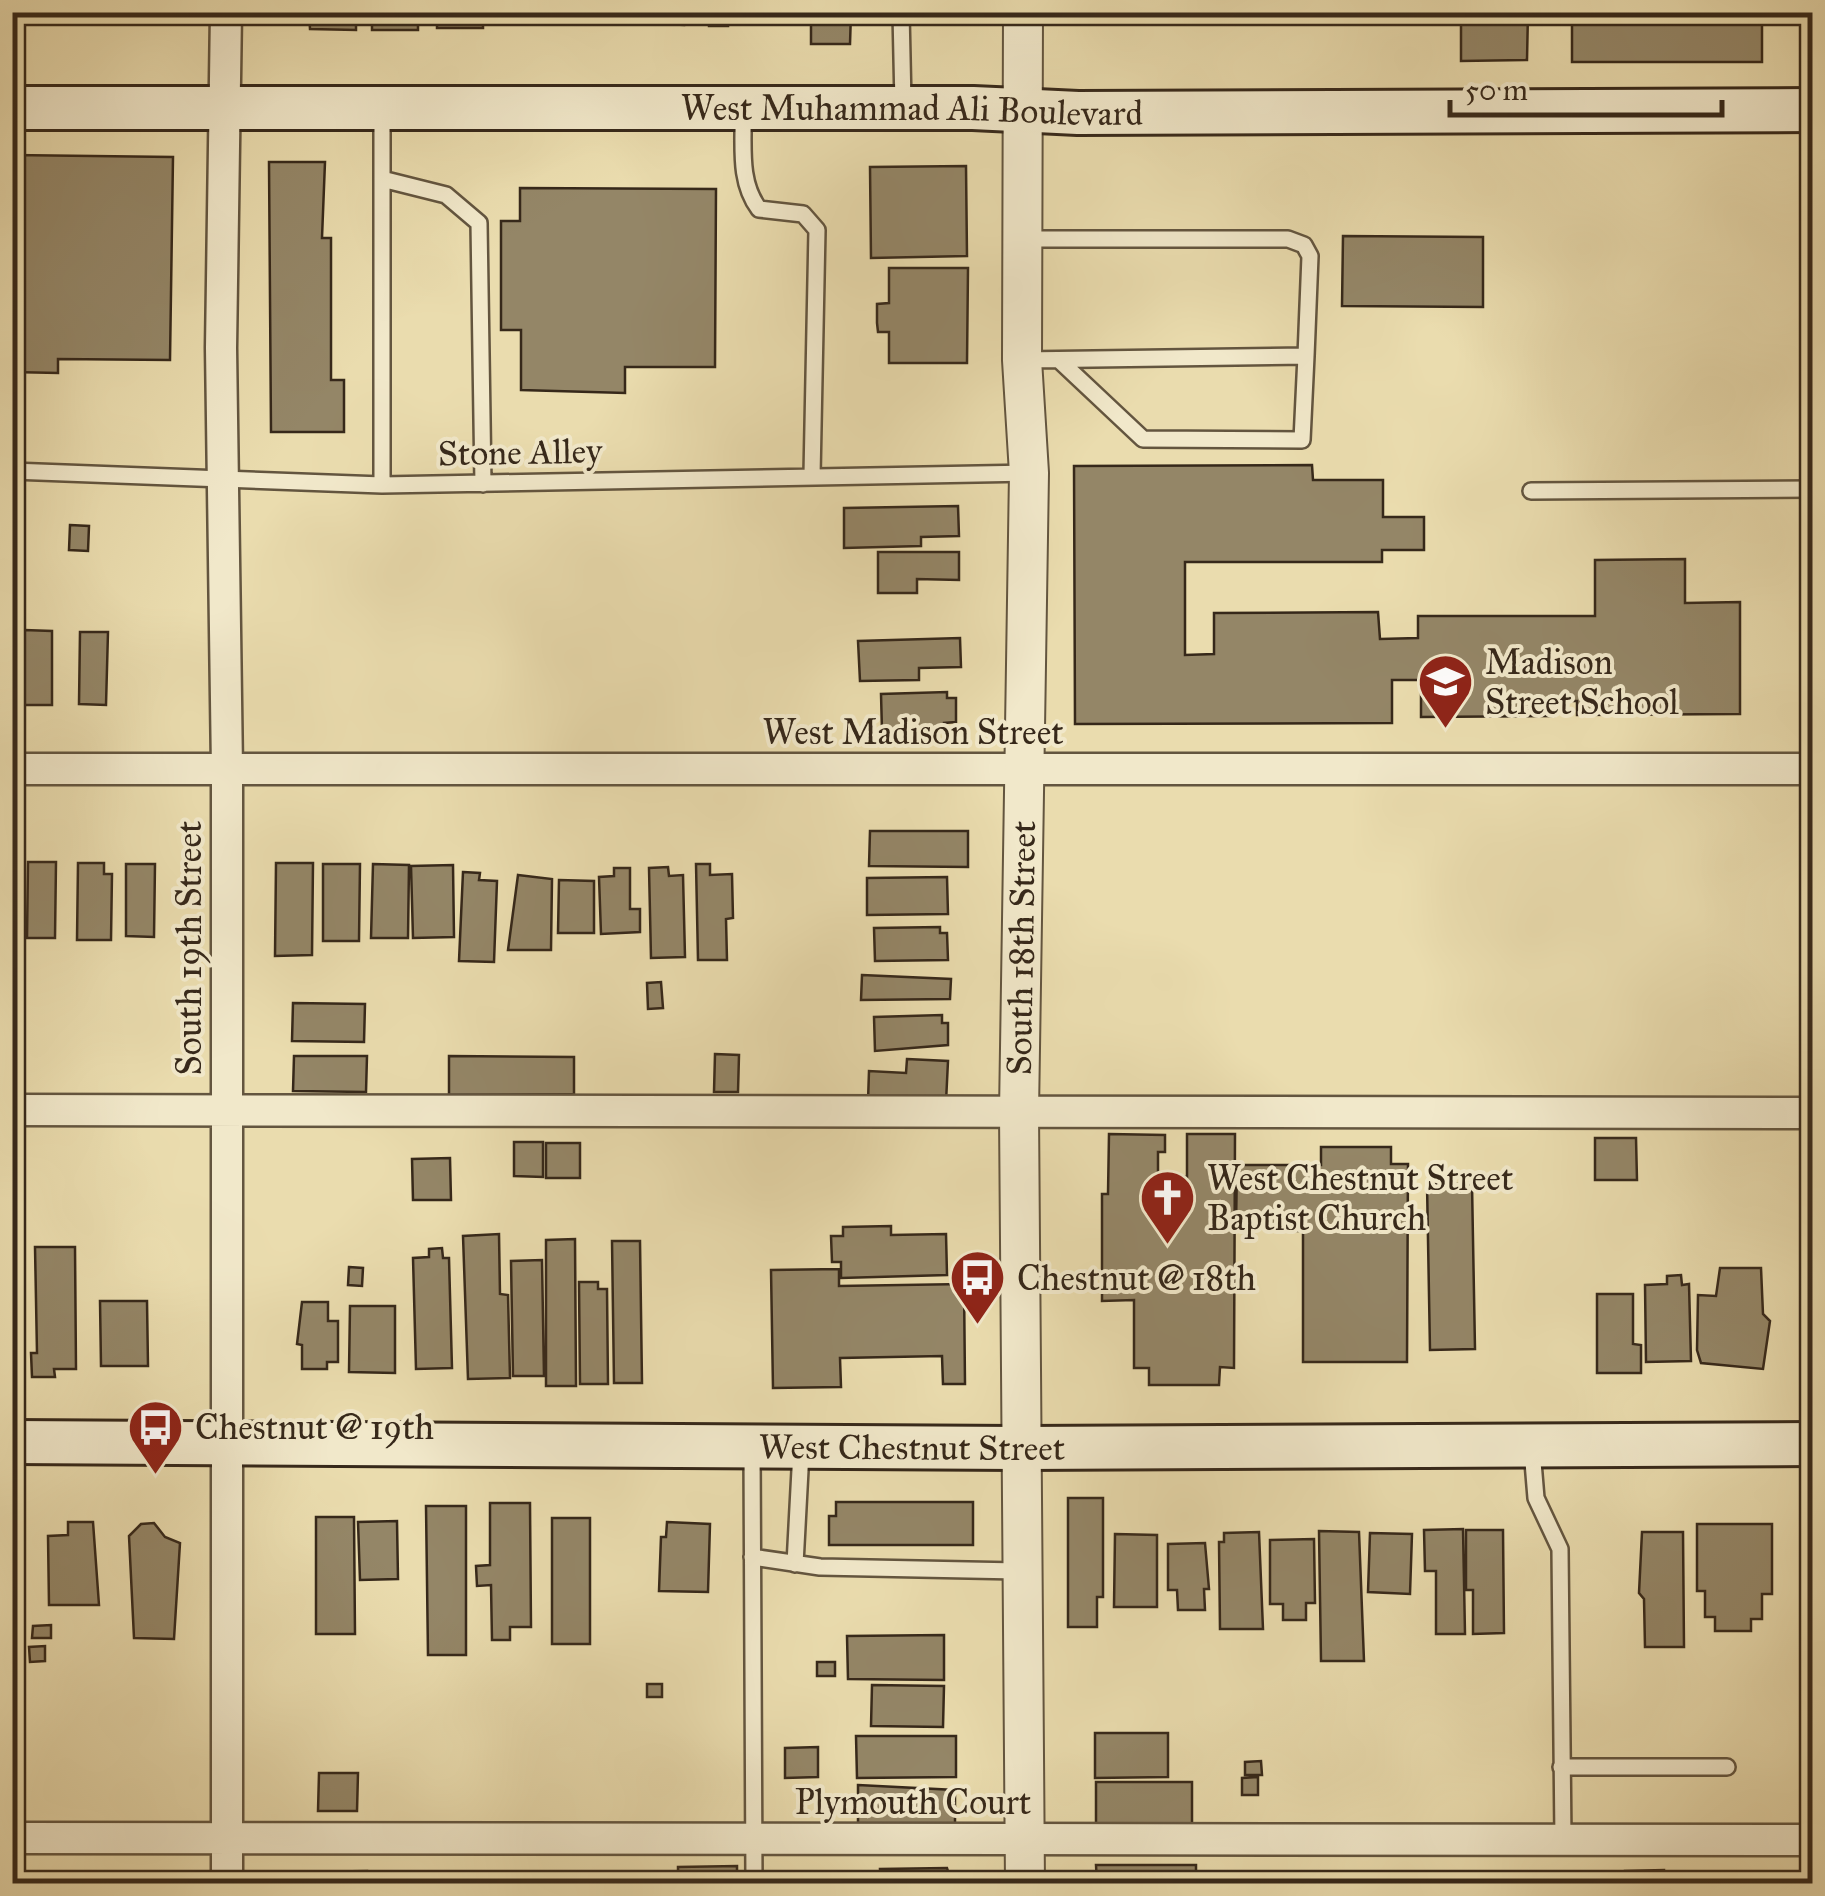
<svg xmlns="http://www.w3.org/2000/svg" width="1825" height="1896" font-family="'IM FELL Great Primer',serif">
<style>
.building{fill:#948667;stroke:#36281a;stroke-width:2.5}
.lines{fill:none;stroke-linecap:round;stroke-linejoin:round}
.service-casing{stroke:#63553f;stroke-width:20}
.minor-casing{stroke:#63553f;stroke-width:35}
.tertiary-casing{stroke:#63553f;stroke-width:42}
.secondary-casing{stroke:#36281a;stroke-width:48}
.service{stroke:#f1e8ca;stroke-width:15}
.minor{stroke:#f1e8ca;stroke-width:30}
.tertiary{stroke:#f1e8ca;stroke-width:38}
.secondary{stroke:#f1e8ca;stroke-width:42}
.labels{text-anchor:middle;stroke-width:8;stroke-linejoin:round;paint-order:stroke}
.street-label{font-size:35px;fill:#36281a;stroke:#f1e8ca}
.poi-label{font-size:35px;fill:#36281a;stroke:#f1e8ca;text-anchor:start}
</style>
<rect width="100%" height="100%" fill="#eadcae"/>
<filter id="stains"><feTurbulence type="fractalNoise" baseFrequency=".002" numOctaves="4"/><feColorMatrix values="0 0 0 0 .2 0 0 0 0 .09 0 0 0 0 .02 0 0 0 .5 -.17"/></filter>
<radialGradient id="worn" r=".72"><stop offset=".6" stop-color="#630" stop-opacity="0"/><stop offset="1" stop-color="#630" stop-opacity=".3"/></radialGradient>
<!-- building -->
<path class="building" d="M309,12H356V30L310,29Z
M372,12H418V30H372Z
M437,12H483V28H437Z
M663,12H702V18L684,17V25L664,24Z
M709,12H747V18H728V26H709Z
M802,12V23H760V12Z
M811,12H851L850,44H811Z
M1461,12H1528L1527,60L1461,61Z
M1572,12H1762V62H1572Z
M12,155L173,157L170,360L58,359V373L12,372Z
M269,162H325L322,238H331V380H344V432H271Z
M966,166L967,256L871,258L870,167Z
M520,188L716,189L715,367H625V393L521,390V330H501V221H520Z
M1343,236L1483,237V307L1342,306Z
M889,268H968L967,363H889V332H878L877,323V304L889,303Z
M1312,465L1313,480H1383V517H1424V550H1382V562H1185V655L1214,654V613L1378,612L1380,639L1418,638V616H1595V560L1685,559V603L1740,602V714L1577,715V701H1554V716L1421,717V680H1392V723L1075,724L1074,466Z
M958,506L959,536L921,537V546L844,548V508Z
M70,525L89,526L88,551L69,550Z
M878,552H959V580L917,579V593H878Z
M24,630L52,631V705H24Z
M80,632H108L106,705L79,704Z
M960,638L961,667L919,668V680L860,681L858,641Z
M947,692V698H956V722L944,723V729L882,731L881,694Z
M870,831H968V867L869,866Z
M28,862H56L55,938H27Z
M78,863H104V874H112L111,940H77Z
M276,863H313L312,955L275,956Z
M126,864H155L154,937L126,936Z
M323,864H360L359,941H323Z
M373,864L409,865L408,938H371Z
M696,864H710V875L732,874L733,918L726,919L727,960H698Z
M453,865L454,937L413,938L411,866Z
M668,867L669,876L683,875L685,957L651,958L649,868Z
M614,868H630V909H640V932L601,934L599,877L614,876Z
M463,872L480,873L479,880L497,881L494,962L459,961Z
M518,875L552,879L551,950H508Z
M947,877L948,914L867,915V878Z
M559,880L594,881V933H558Z
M940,927V933H947L948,960L875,961L874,928Z
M862,975L951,979L950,999L861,1000Z
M661,982L663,1008L648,1009L647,983Z
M293,1003L365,1004L364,1042L292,1041Z
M942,1015V1023H948V1045L875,1051L874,1017Z
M715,1054L739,1055L738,1092H714Z
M294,1056H367L366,1092L293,1091Z
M449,1056L574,1057V1094L449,1095Z
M907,1059L948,1061L946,1102L868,1101L869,1071L906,1073Z
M1109,1134L1165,1135V1152H1158V1176L1187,1177V1134H1235L1234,1368L1220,1367L1219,1385H1149V1368H1134V1300L1102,1301V1194H1108Z
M1595,1138H1636L1637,1180H1595Z
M514,1142H543V1177L514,1176Z
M546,1143H580V1178H546Z
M1321,1147H1391V1164H1408L1407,1362H1303V1231H1287L1281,1225H1236L1237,1165H1321Z
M450,1158L451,1200H413L412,1159Z
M1427,1184H1472L1475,1349L1430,1350Z
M891,1226V1235L946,1234L947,1275L841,1278V1262H832L831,1236H843V1227Z
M499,1234L500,1294L508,1295L510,1378L468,1379L463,1236Z
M12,1235H21V1296L12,1297Z
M575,1239L576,1386H546V1240Z
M612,1241H640L642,1383H614Z
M35,1247H75L76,1369H54L55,1377H32L31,1353H37Z
M442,1248L443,1258H449L452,1368L416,1369L413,1258L429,1257V1249Z
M542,1260L544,1376H513L511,1261Z
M349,1267L363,1268L362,1286L348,1285Z
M1720,1268H1761L1763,1314L1770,1321L1763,1369L1701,1363L1697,1350L1698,1295L1716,1296Z
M839,1269V1286L964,1284L965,1384H943L942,1356L840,1358L841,1387L773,1388L771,1270Z
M1681,1275L1682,1285L1689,1284L1691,1361L1646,1362L1645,1285L1667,1284V1276Z
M579,1282H598V1289H607L608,1384H580Z
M1597,1294H1633V1344L1641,1345V1373H1597Z
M100,1301H147L148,1366H101Z
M302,1302H328V1321H338V1362H327V1369H302V1345L297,1344Z
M350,1306H395V1373L349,1372Z
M1068,1498H1103V1597H1097V1627H1068Z
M836,1502H973V1545H829V1516H836Z
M490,1503H530L531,1627H510V1640H492L491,1585L477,1586L476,1566L490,1565Z
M426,1506H466V1655H428Z
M12,1511H18L19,1637H12Z
M316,1517H354L355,1634H316Z
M552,1518H590V1644H552Z
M397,1521L398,1579L360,1580L358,1522Z
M68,1522H93L99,1605H49L48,1536L68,1535Z
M667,1522L710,1524L708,1592L659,1591L661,1537H666Z
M154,1523L165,1537L180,1543L174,1639L134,1638L129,1536L141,1524Z
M1697,1524H1772V1594H1762V1619H1751V1631H1715V1617H1705V1591H1697Z
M1463,1529L1465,1634H1436V1571H1425L1424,1530Z
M1466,1530H1503L1504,1633L1473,1634V1590H1466Z
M1319,1531L1359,1532L1364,1661H1321Z
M1259,1532L1263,1629H1220L1219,1542H1224V1533Z
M1642,1532H1683L1684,1647H1645L1644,1599L1639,1593Z
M1370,1533L1412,1534L1410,1594L1368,1592Z
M1115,1534L1157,1535V1607H1114Z
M1314,1539L1315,1603H1306V1620H1283V1604H1270V1540Z
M1205,1543L1209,1589H1204L1205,1610H1178L1177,1590H1168V1544Z
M51,1625V1638H32L33,1626Z
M944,1635V1680L848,1679L847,1636Z
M45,1646V1661L30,1662L29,1647Z
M817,1662H835V1676H817Z
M647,1684H662V1697H647Z
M872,1685L944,1686L943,1727L871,1726Z
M1095,1733H1168V1777L1095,1778Z
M856,1736H956V1777L857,1778Z
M818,1747V1777L785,1778V1748Z
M1261,1761L1262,1775H1245V1762Z
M319,1773H358L357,1811H318Z
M1258,1777V1795H1242V1778Z
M1096,1782H1192V1826H1096Z
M858,1785L955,1790V1825L858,1828Z
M1096,1865H1196V1884H1097Z
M737,1866V1884H678V1867Z
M947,1868L952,1884H881L880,1869Z
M1664,1870V1884H1625V1871Z
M367,1871V1884H301V1872Z
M654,1876V1884H629V1877Z
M1358,1880L1399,1881V1884H1358Z"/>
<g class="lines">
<defs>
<path id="service" d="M901,12L903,104
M382,110V485
M743,112C744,145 738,181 759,209L803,214L817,230L812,475
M382,179L446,195L479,223L483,484
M1021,239H1288L1304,245L1310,256L1306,356L1022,360
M1059,360L1143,439L1302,440L1306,356
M12,471L382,485L1029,473
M1531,491L1812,489
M752,1448L754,1884
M1532,1450L1536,1498L1560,1549L1563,1840
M752,1557L820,1567L1023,1571
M795,1564L801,1451
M1561,1767H1727"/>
<path id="minor" d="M226,12L221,348L227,769V1884
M12,769H1812
M12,1110L1812,1113
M12,1838L1812,1840"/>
<path id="tertiary" d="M1023,12L1022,360L1029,473L1019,1112L1025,1884"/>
<g id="secondary">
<path id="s1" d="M12,108H973L1078,113L1812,110"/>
<path id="s2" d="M12,1442L1023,1448L1812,1444"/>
</g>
</defs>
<!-- service casing -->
<use href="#service" class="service-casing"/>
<!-- minor casing -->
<use href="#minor" class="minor-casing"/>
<!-- tertiary casing -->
<use href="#tertiary" class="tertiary-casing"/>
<!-- secondary casing -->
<use href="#secondary" class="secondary-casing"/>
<!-- service -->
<use href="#service" class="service"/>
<!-- minor -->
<use href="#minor" class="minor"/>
<!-- tertiary -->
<use href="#tertiary" class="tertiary"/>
<!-- secondary -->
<use href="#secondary" class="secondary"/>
</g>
<!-- icons -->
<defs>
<symbol id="school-pin" viewBox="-11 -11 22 30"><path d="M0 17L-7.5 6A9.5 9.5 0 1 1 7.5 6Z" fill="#8f2418" stroke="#f1e8ca"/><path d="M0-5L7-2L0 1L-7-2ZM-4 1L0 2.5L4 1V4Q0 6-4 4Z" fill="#fff"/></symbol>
<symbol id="church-pin" viewBox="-11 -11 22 30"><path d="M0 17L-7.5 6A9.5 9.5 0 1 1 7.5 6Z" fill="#8f2418" stroke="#f1e8ca"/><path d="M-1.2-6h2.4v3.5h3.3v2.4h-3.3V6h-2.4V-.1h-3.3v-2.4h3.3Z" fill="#fff"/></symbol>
<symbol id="bus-pin" viewBox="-11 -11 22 30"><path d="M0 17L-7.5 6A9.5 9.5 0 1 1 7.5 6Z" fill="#8f2418" stroke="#f1e8ca"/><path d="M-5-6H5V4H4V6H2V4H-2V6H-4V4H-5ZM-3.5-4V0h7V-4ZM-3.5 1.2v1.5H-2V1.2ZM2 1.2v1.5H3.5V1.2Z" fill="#fff"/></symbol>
</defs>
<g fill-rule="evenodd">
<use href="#school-pin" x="1414" y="650" width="63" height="86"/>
<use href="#church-pin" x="1136" y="1166" width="63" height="86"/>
<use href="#bus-pin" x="946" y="1246" width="63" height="86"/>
<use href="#bus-pin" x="124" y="1396" width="63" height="86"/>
</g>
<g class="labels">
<!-- street labels -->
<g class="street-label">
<text dy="12" stroke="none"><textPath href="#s1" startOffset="900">West Muhammad Ali Boulevard</textPath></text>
<text transform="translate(520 452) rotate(-1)" y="12">Stone Alley</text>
<text x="913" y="744">West Madison Street</text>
<text transform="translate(189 948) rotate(-90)" y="12">South 19th Street</text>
<text transform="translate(1021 948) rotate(-89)" y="12">South 18th Street</text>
<text dy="12" stroke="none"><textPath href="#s2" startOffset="900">West Chestnut Street</textPath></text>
<text x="913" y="1814">Plymouth Court</text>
</g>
<!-- poi labels -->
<g class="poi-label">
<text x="1485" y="674">Madison<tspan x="1485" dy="40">Street School</tspan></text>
<text x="1207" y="1190">West Chestnut Street<tspan x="1207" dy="40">Baptist Church</tspan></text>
<text x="1017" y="1290">Chestnut @ 18th</text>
<text x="195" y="1439">Chestnut @ 19th</text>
</g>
</g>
<!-- margin -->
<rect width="1825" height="1896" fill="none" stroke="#eadcae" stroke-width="50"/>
<rect x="15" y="15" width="1795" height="1866" fill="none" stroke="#36281a" stroke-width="5"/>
<rect x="25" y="25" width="1775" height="1846" fill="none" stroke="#36281a" stroke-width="2.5"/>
<!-- scale -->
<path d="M1450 100v15h272v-15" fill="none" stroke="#36281a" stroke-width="5"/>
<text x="1465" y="100" font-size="30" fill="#36281a" stroke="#f1e8ca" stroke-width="8" paint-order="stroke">50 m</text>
<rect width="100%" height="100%" filter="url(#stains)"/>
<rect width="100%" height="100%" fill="url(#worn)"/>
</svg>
